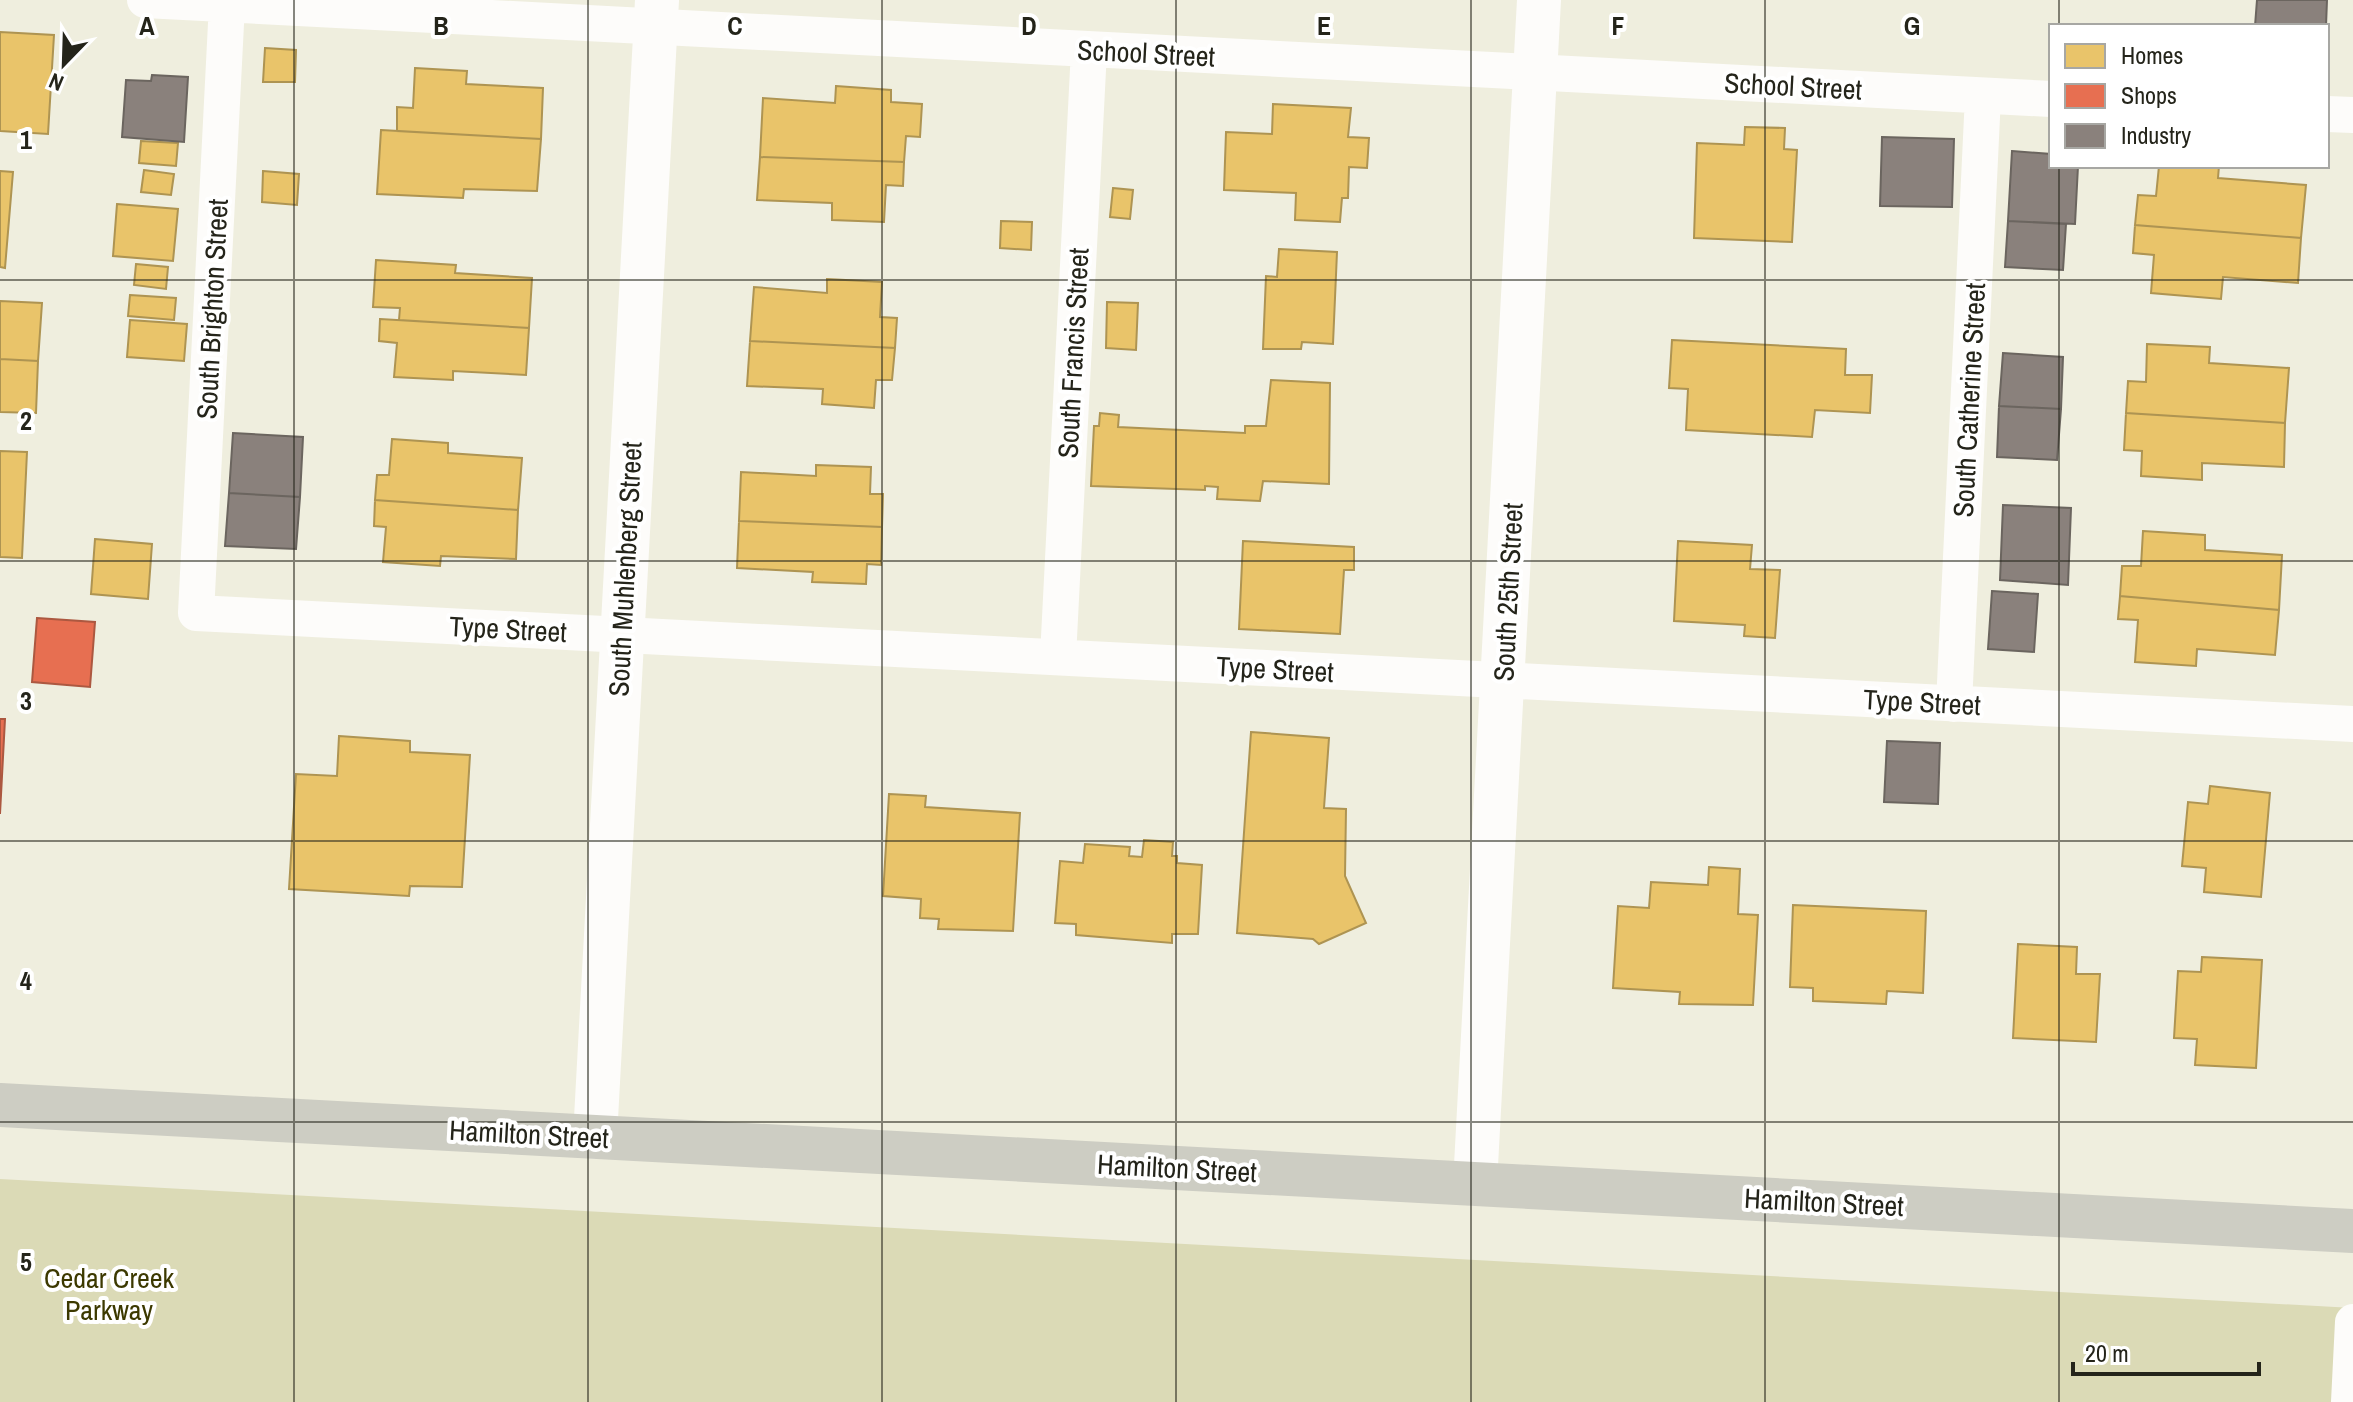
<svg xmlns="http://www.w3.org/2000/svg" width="2353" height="1402" font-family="'Archivo Narrow',sans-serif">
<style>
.green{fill:#dbdab6}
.homes{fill:#e9c46a;stroke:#ae9452;stroke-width:2}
.shops{fill:#e76f51;stroke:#ac5840;stroke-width:2}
.industry{fill:#8a817c;stroke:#6b655f;stroke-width:2}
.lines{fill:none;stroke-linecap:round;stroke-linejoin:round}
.lane{stroke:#fdfcfa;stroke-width:36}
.street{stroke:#fdfcfa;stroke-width:44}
.primary{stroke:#cdcdc3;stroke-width:44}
.grid{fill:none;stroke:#24241a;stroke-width:2;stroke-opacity:0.55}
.labels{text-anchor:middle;stroke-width:8;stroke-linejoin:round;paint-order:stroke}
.street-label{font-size:28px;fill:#24241a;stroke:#fff}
.park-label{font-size:28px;fill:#3c3900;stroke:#fff}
.grid-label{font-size:26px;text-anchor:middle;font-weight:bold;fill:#24241a;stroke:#fff;stroke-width:8;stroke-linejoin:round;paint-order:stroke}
</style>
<rect width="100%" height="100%" fill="#efeede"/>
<!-- green -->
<path class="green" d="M0,1179L2353,1308V1402H0Z"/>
<!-- homes -->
<path class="homes" d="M0,32L54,35L48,134L0,131Z
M265,48L296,50L295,82H263Z
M415,68L467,71L466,84L543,88L541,139L397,131V107L413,108Z
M836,86L891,90V102L922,104L920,137L906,136L904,162L760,157L763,98L835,103Z
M1273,104L1351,108L1348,137L1369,138L1367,168L1349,167L1348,198H1342L1340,222L1295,220L1296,193L1224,190L1226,132L1272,134Z
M1745,127L1785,128L1784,149L1797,150L1792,242L1694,238L1697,143L1744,145Z
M381,130L541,139L537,191L464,189L463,198L377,194Z
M141,141L178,143L176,166L139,163Z
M760,157L904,162L903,186L886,185L884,222L832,220V203L757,200Z
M2159,166H2219L2218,178L2306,185L2301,238L2135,225L2138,195L2156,196Z
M144,170L174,174L171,195L141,192Z
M0,171L13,172L5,268L0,267Z
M263,171L299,174L297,205L262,202Z
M1113,188L1133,190L1130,219L1110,217Z
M117,204L178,209L173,261L113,256Z
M1001,221L1032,222L1031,250L1000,248Z
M2135,225L2301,238L2298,283L2223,277L2221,299L2151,293L2154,255L2133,253Z
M1279,249L1337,252L1333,344L1302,342L1301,349H1263L1266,276L1277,277Z
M376,260L456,265L455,273L532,278L529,328L399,320L400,308L373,307Z
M136,264L168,267L166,289L134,285Z
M827,279L882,282L880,317L897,318L895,348L750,341L754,287L827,293Z
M130,295L176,298L174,320L128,316Z
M0,301L42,303L38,361L0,359Z
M1107,302L1138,303L1136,350L1106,348Z
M380,319L529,328L526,375L453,371V380L394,377L397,343L379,341Z
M130,320L187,324L184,361L127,357Z
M1672,340L1846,349L1845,375H1872L1870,413L1815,410L1812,437L1686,430L1688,389L1669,388Z
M750,341L895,348L892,380H876L874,408L822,404L823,389L747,386Z
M2147,344L2210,347L2209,363L2289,368L2285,423L2126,413L2128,381L2146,382Z
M0,359L38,361L36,413L0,412Z
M1271,380L1330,383L1329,484L1263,481L1260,501L1217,499L1218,487L1205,486V490L1091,486L1094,426H1099L1100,413L1119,415L1118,427L1245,433V426H1266Z
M2126,413L2285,423L2284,467L2202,463V480L2141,476L2142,451L2124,450Z
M392,439L448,443V453L522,458L518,510L375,500L377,475H389Z
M0,451L27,452L22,558L0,557Z
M816,465L871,467L870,494H883L882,527L739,521L741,472L816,476Z
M375,500L518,510L516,559L441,556L440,566L383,562L386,527L374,526Z
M739,521L882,527L881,565L867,564L866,584L812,582L813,572L737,568Z
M2143,531L2205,535V550L2282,555L2279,610L2120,596L2122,566H2141Z
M95,539L152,544L148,599L91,594Z
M1243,541L1354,547V570H1344L1340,634L1239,629Z
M1678,541L1752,545L1750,569L1780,570L1775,638L1744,636L1745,625L1674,621Z
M2120,596L2279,610L2275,655L2197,649L2196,666L2135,662L2138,620L2118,619Z
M1251,732L1329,738L1324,808L1346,809L1345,876L1366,923L1319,944L1313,939L1237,933Z
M339,736L410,741V752L470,755L462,887L410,886L409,896L289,889L296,774L337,776Z
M2210,786L2270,793L2261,897L2204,892L2206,868L2182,866L2188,802L2208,804Z
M889,794L926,796L925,807L1020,813L1013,931L938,929L939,919L920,918L921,899L883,896Z
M1144,840L1173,842L1172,856H1177V863L1202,865L1198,934H1172V943L1076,935V924L1055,923L1060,861L1083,863L1085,844L1130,847L1129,856L1142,857Z
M1709,867L1740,869L1738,914L1758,915L1753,1005L1679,1004L1680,992L1613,988L1618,906L1649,908L1651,882L1708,885Z
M1793,905L1926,911L1923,993L1887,991L1886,1004L1813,1001V988L1790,987Z
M2018,944L2077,947L2076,974H2100L2096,1042L2013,1038Z
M2202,957L2262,960L2256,1068L2195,1065L2197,1039L2174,1038L2178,971L2201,972Z"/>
<!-- shops -->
<path class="shops" d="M37,618L95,622L90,687L32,682Z
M0,719H5L0,814Z"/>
<!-- industry -->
<path class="industry" d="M2257,0H2327L2326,26H2255Z
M152,75L188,77L184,142L122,137L126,80L151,81Z
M1882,137L1954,139L1952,207L1880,206Z
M2012,151L2051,154V166H2078L2075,224L2008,221Z
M2008,221L2066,224L2063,270L2005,267Z
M2003,353L2063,357L2061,409L1999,406Z
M1999,406L2061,409L2057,460L1997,457Z
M233,433L303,437L300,497L229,493Z
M229,493L300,497L296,549L225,546Z
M2003,505L2071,508L2068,585L2000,580Z
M1992,591L2038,594L2034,652L1988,649Z
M1887,741L1940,743L1938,804L1884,802Z"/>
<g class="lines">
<!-- lane -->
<path class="lane" d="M145,0L2051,99
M227,4L196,613L2353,724
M2327,114L2353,115
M1058,657L1089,50
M1954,704L1983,96
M2349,1402L2353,1322"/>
<!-- street -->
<path class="street" d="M595,1137L657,0
M1475,1184L1539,0"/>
<!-- primary -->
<path class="primary" d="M0,1105L2353,1231"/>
</g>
<!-- grid -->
<path class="grid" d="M294,0V1402M588,0V1402M882,0V1402M1176,0V1402M1471,0V1402M1765,0V1402M2059,0V26M2059,166V1402M0,280H2353M0,561H2353M0,841H2353M0,1122H2353"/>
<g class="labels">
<!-- street labels -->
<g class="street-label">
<text transform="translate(1146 53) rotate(3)" y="10">School Street</text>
<text transform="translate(1793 86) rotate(3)" y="10">School Street</text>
<text transform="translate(212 309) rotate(-87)" y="10">South Brighton Street</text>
<text transform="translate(1073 353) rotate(-87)" y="10">South Francis Street</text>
<text transform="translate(1969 400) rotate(-87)" y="10">South Catherine Street</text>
<text transform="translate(625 569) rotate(-87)" y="10">South Muhlenberg Street</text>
<text transform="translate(1508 592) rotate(-87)" y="10">South 25th Street</text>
<text transform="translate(508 629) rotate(3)" y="10">Type Street</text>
<text transform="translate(1275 669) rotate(3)" y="10">Type Street</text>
<text transform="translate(1922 702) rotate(3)" y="10">Type Street</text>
<text transform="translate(529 1134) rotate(3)" y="10">Hamilton Street</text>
<text transform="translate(1177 1168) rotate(3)" y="10">Hamilton Street</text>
<text transform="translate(1824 1202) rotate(3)" y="10">Hamilton Street</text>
</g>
<!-- park labels -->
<g class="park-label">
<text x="109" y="1288">Cedar Creek<tspan x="109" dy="32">Parkway</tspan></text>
</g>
</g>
<g class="grid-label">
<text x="147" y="35">A</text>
<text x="441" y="35">B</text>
<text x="735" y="35">C</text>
<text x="1029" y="35">D</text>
<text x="1324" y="35">E</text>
<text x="1618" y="35">F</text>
<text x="1912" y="35">G</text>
<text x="26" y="149">1</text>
<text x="26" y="430">2</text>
<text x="26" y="710">3</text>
<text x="26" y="990">4</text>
<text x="26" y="1271">5</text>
</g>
<!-- legend -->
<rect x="2049" y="24" width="280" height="144" fill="#ffffff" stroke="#a7a7a3" stroke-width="2"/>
<rect x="2065" y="44" width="40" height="24" fill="#e9c46a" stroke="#a7a7a3" stroke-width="2"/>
<text x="2121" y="64" font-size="24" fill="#24241a">Homes</text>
<rect x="2065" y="84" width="40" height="24" fill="#e76f51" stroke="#a7a7a3" stroke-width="2"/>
<text x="2121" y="104" font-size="24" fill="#24241a">Shops</text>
<rect x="2065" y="124" width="40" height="24" fill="#8a817c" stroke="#a7a7a3" stroke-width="2"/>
<text x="2121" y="144" font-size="24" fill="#24241a">Industry</text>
<!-- north arrow -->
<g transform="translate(64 64) rotate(203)" stroke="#ffffff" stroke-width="6" paint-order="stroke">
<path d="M0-6L14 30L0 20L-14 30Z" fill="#24241a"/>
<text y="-12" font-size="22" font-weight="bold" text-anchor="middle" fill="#24241a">N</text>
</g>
<!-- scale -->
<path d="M2073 1362v12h186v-12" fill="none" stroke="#24241a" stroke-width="4"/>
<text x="2085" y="1362" font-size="24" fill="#24241a" stroke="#ffffff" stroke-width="6" paint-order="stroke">20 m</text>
</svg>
